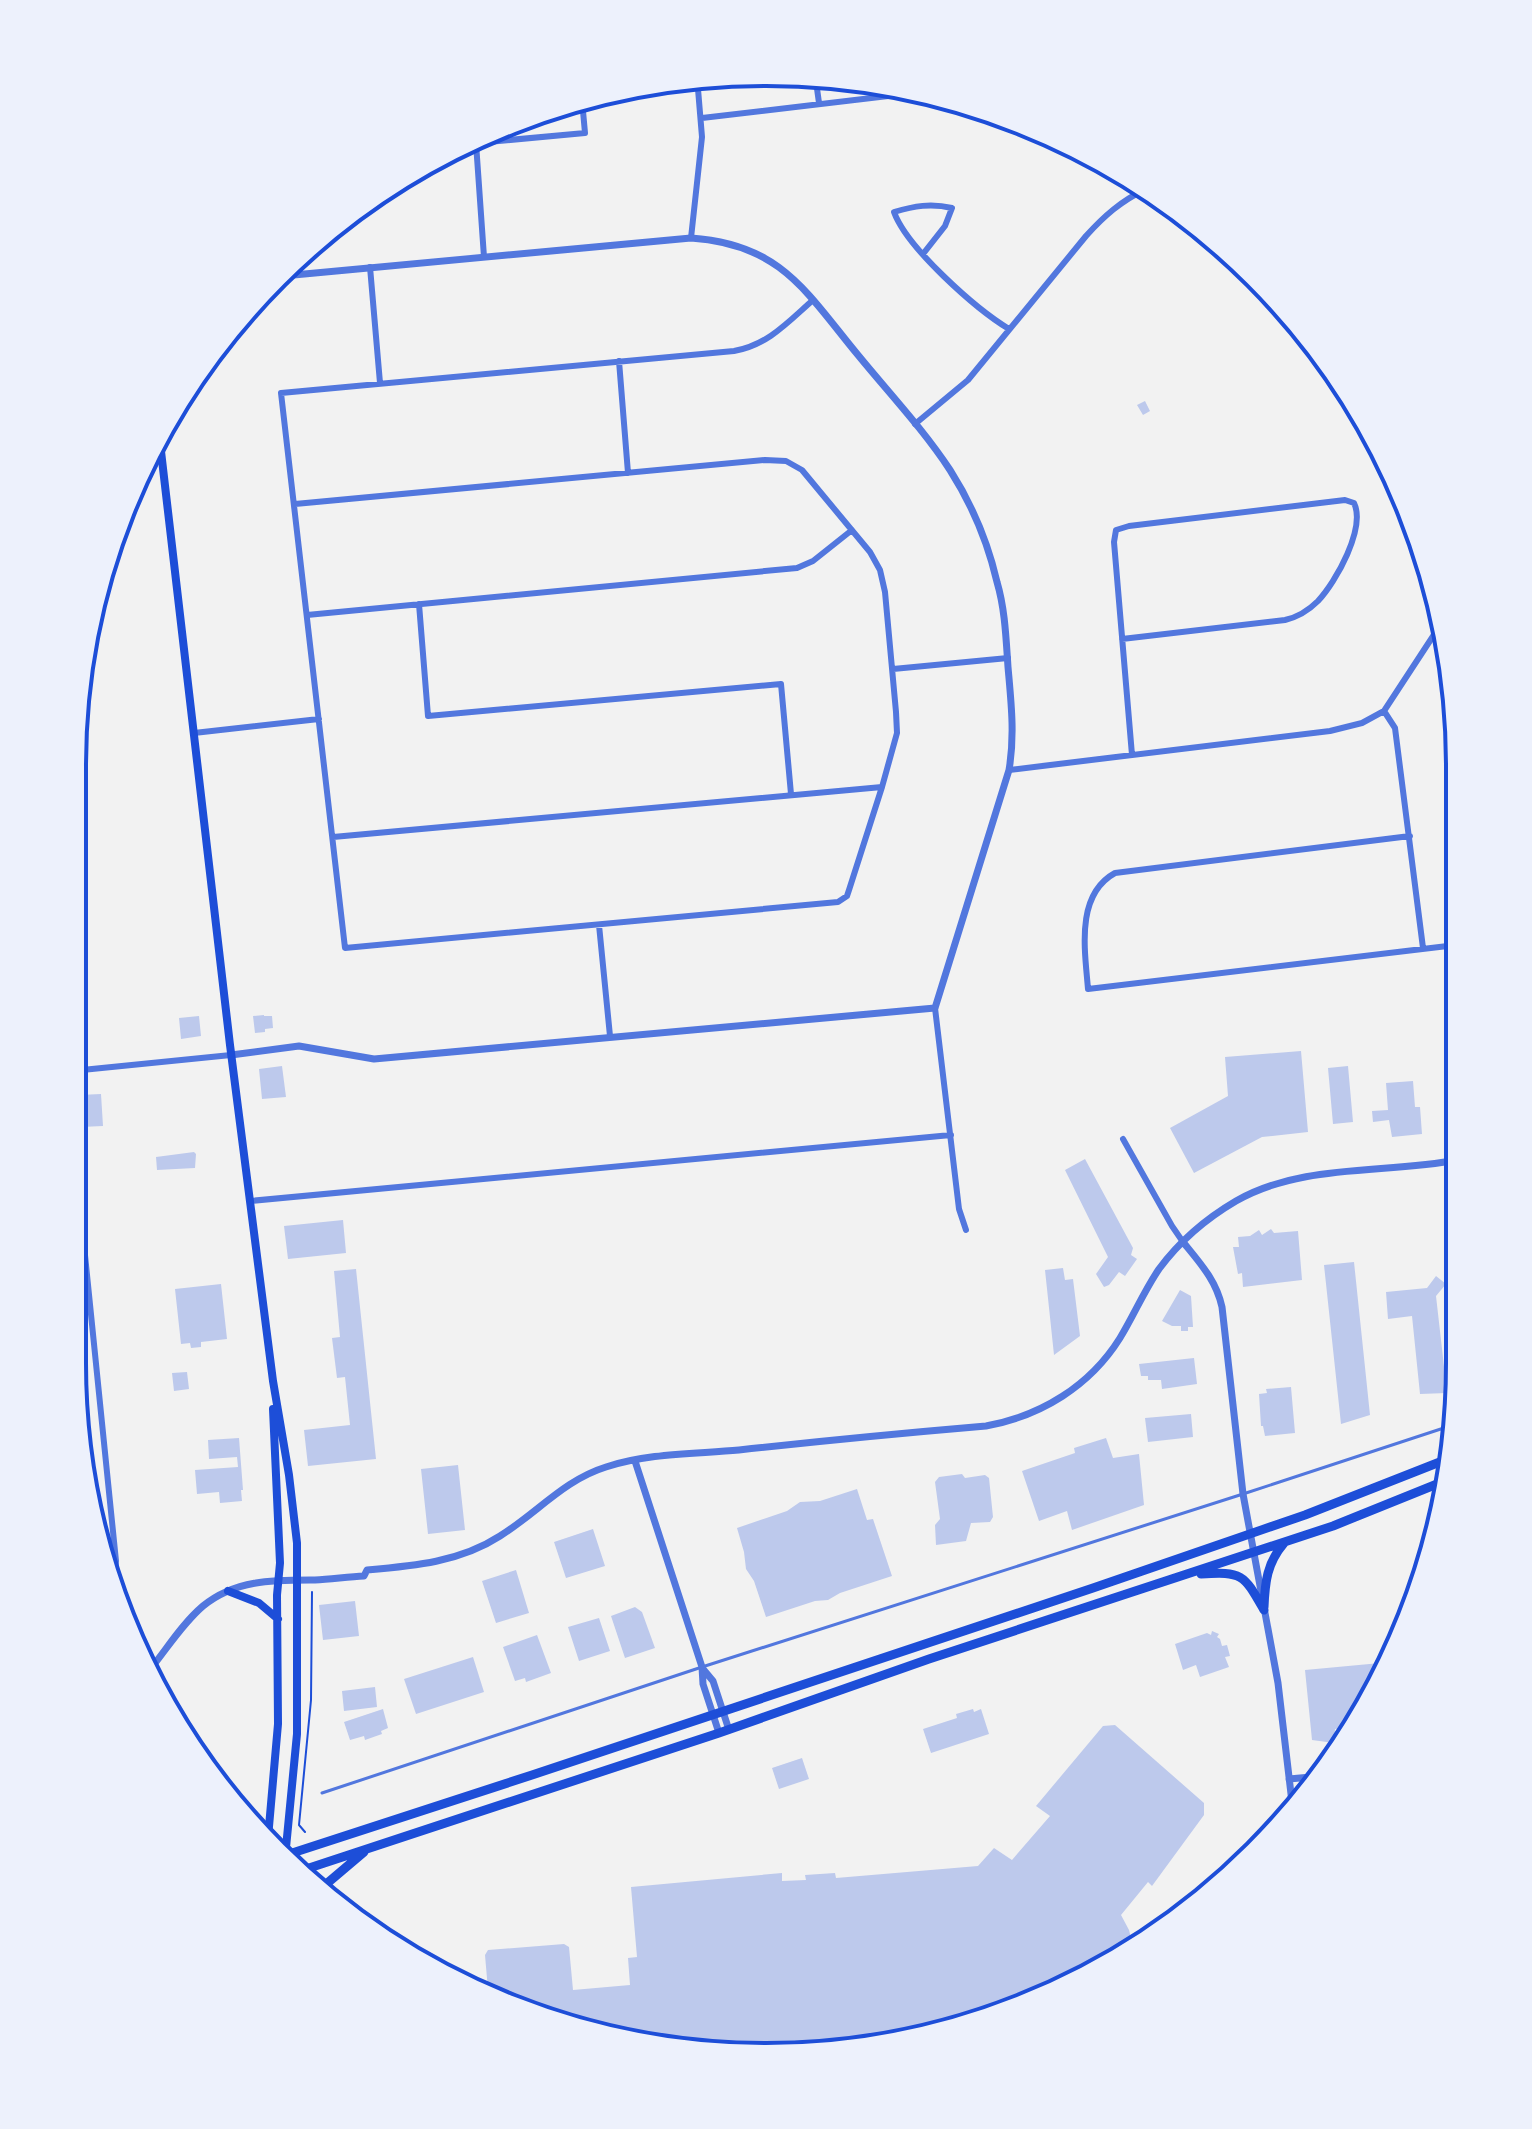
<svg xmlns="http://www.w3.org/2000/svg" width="1532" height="2129" font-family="'Asap Condensed',sans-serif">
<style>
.building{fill:#bdc9ec}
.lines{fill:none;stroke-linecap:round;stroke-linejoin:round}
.path{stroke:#1d4ed8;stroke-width:2}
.service{stroke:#5277de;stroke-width:3}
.minor{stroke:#5277de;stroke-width:6}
.tertiary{stroke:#5277de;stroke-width:7}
.secondary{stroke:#1d4ed8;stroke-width:8}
.primary{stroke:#1d4ed8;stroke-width:9}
.rim{fill:none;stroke:#1d4ed8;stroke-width:4}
</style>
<rect width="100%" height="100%" fill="#f2f2f2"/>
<!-- building -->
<path class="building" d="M1145,401L1150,411L1143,415L1137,405Z
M264,1015V1016H272L273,1028L265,1029V1032L255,1033L253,1016Z
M199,1016L201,1036L181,1039L179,1018Z
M1301,1051L1308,1132L1262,1137L1194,1173L1170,1128L1228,1096L1225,1057Z
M282,1066L286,1097L262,1099L259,1069Z
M1348,1066L1353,1122L1333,1124L1328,1068Z
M1413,1081L1415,1107H1420L1422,1134L1392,1137L1389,1120L1373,1122L1372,1111L1388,1110L1386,1083Z
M101,1094L103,1126L81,1127L79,1095Z
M194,1152L196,1154L195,1168L157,1170L156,1157Z
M1085,1159L1133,1248L1131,1255L1137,1259L1125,1276L1119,1272L1109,1285L1104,1287L1096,1274L1108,1257L1065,1170Z
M343,1220L346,1253L288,1259L284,1226Z
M1271,1229L1274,1233L1298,1231L1302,1280L1243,1287L1242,1273L1238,1274L1233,1247H1239L1238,1237L1250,1236L1259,1230L1262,1235Z
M1354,1262L1370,1415L1341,1424L1324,1265Z
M1063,1268L1065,1280L1073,1279L1080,1336L1054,1355L1045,1270Z
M356,1269L376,1459L308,1466L304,1430L350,1425L345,1377L337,1378L332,1338L340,1337L334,1271Z
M1436,1276L1446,1284L1436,1296L1447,1393L1420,1394L1412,1316L1388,1319L1386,1292L1427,1288Z
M221,1284L227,1339L201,1342V1347L191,1348L190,1343L181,1344L175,1289Z
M1180,1290L1191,1296L1193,1327H1188V1331H1181V1326H1172L1162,1321Z
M1194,1358L1197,1384L1162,1389L1161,1380H1148V1376H1141L1139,1364Z
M187,1372L189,1389L174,1391L172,1373Z
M1291,1387L1295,1433L1265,1436L1263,1426H1261L1259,1394L1267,1393L1266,1389Z
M1191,1414L1193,1437L1148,1442L1145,1418Z
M239,1438L243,1490H241L242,1501L220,1503L219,1492L197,1494L195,1470L238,1467L237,1457L209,1459L208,1440Z
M1106,1438L1113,1458L1139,1454L1144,1505L1072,1530L1067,1511L1039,1521L1022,1471L1075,1453L1074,1448Z
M458,1465L465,1530L428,1534L421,1469Z
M962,1474L965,1478L985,1475L989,1478L993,1517L990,1522L971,1523L966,1541L936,1545L935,1525L940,1519L935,1482L939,1477Z
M857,1489L867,1520L873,1519L892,1576L840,1593L828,1600L815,1601L766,1617L754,1581L746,1569L744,1552L737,1528L787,1511L800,1502L820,1501Z
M1440,1521L1436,1542L1434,1549L1423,1530Z
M593,1529L605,1566L566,1578L554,1542Z
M516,1570L529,1613L496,1623L482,1581Z
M355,1601L359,1636L323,1640L319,1605Z
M635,1607L642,1612L655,1648L625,1658L611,1616Z
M599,1618L610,1651L579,1661L568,1627Z
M1212,1631L1219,1634L1217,1637L1220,1639L1222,1646L1227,1645L1230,1656L1225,1657L1229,1667L1200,1677L1196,1665L1183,1670L1175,1644L1207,1633L1211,1635Z
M537,1635L551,1673L526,1682L525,1678L515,1681L503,1647Z
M473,1657L484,1692L416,1714L404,1679Z
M1391,1662L1388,1670L1353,1727L1335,1729L1334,1743L1312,1740L1305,1670Z
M375,1687L377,1707L344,1711L342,1691Z
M383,1709L388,1728L381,1731L382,1734L365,1740L364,1736L350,1740L344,1722Z
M973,1709L974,1712L981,1709L989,1734L931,1753L923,1729L957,1718L956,1714Z
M1115,1725L1204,1803V1815L1152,1886L1148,1882L1121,1915L1129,1930L1132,1942L1032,2004L856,2051L631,2044L484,1994L488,1990L485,1955L488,1950L564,1944L569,1947L573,1990L630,1985L628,1958L637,1957L631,1887L782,1873V1881L806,1880L805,1875L835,1873L836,1878L978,1866L994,1848L1012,1860L1050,1816L1036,1806L1103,1726Z
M802,1758L809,1779L779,1789L772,1768Z"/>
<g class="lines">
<!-- path -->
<path class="path" d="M305,1832L299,1825L311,1700L312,1592"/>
<!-- service -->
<path class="service" d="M322,1793L702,1667L1243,1494L1456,1424"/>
<!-- minor -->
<path class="minor" d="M815,74L819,103
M702,118L922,92
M476,143L484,257
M466,144L585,133L582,100
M1125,176L1135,194
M691,238L702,137L697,77
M923,254L945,226L952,208C931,203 914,206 894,212C907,248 976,309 1009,329
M370,267L380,383
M619,361L628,473
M915,424L968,380L1086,236C1104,216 1121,201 1146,189
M295,504L765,460L786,461L802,470L870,552L880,570L885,592L896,712L897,733L882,787L849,890L847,896L838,902L345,948L281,393L734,351C768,345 788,322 813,300
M419,604L428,716L781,684L791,794
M307,615L797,568L813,561L852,530
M1122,639L1285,620C1298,617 1309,610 1318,601C1336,582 1366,528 1354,503L1345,500L1129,526L1116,530L1114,542L1132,755
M893,669L1008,658
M1384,711L1395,728L1423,948
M194,733L319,719
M1009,770L1330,731L1362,723L1384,711L1439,627
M1410,836L1115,873C1075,895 1085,951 1088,989L1456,945
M333,837L882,787
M599,925L610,1036
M935,1008L959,1209L966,1230
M72,1071L231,1055
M1123,1139L1172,1226L1183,1242
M72,1197L79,1196L116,1561L114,1583
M250,1201L951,1135"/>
<!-- tertiary -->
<path class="tertiary" d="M231,1055L299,1046L374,1059L935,1008L1009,770C1015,735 1011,701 1008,667C1006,638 1005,609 997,582C988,543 971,503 950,470C923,429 889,393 858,355C806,292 781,244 691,238L283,276
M1183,1242C1200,1263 1216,1280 1222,1307L1243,1494L1278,1683L1293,1811
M635,1461L702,1667L703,1684L719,1733
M152,1667C168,1647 183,1623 203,1606C236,1579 275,1580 315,1580C331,1579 348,1577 364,1576L367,1570C414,1566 460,1562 500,1536C537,1513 564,1480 606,1467C648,1453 695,1454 739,1450C821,1441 904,1433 986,1426C1041,1416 1090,1386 1120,1338C1134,1315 1144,1291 1159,1269C1179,1242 1207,1218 1236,1201C1302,1163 1385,1174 1457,1160
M703,1669L713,1681L729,1730
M1289,1779L1322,1776"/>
<!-- secondary -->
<path class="secondary" d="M159,434L230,1045L273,1381L289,1475L297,1543V1734L285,1858
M228,1591L259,1603L278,1619
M268,1838L278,1724L277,1595L280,1563L273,1409"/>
<!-- primary -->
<path class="primary" d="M1201,1574C1243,1571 1244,1575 1264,1610
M1264,1607C1265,1582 1267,1563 1284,1543
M283,1856L532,1775L1093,1588L1305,1515L1450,1458
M297,1872L719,1733L929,1659L1333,1526L1447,1480
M318,1891L364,1852"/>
</g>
<!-- crop -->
<path d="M0 0H1532V2129H0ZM766 86H766A680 680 0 0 1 1446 766V1363A680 680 0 0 1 766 2043H766A680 680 0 0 1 86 1363V766A680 680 0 0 1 766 86Z" fill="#edf1fc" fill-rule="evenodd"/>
<path class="rim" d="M766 86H766A680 680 0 0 1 1446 766V1363A680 680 0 0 1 766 2043H766A680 680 0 0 1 86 1363V766A680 680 0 0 1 766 86Z"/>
</svg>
